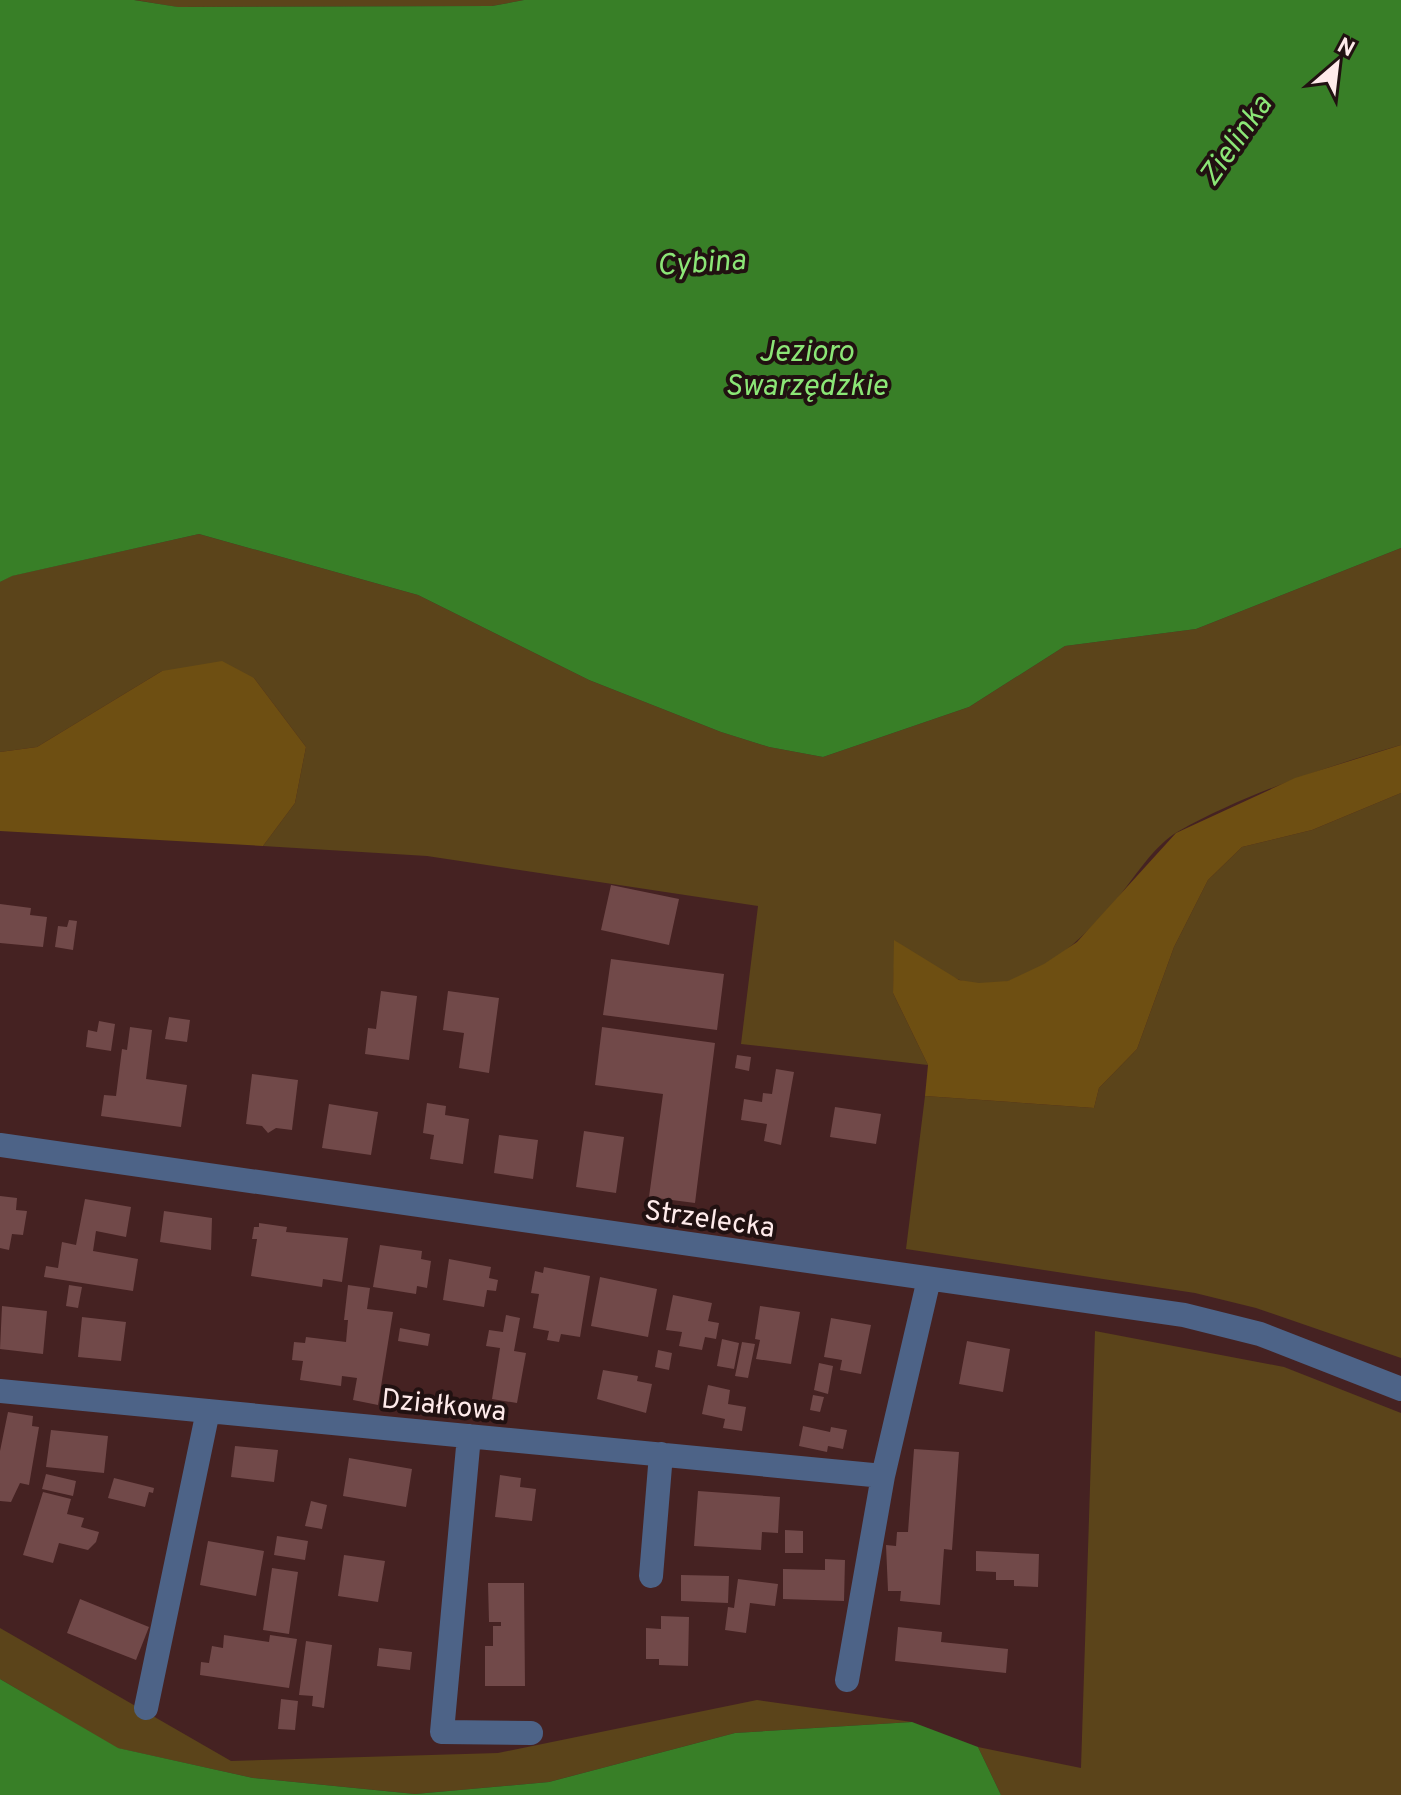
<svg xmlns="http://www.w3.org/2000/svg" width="1401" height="1795" font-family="Overpass,sans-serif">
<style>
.green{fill:#5b441a}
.forest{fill:#6e4f12}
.water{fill:#387f27}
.building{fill:#714949}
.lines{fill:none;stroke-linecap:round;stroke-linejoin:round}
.minor{stroke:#4d6387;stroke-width:24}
.labels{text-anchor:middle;stroke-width:8;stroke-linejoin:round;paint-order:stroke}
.street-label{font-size:28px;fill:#feeaea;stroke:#211111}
.water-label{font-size:30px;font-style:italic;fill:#8be676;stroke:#211111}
</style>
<rect width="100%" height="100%" fill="#452222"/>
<!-- green -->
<path class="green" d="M135,0H524L492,6L177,7Z
M199,534L418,595L589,680L721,732L769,747L823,757L969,707L1065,646L1196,629L1401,548V745C1326,767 1247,793 1179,831C1154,845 1135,877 1117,899C1082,941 1018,1003 957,979C935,970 914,955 895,941L893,993L928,1065L741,1044L758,906L427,856L263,846L295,803L306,747L254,678L162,671L37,747L0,752V582L11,576Z
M1401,793V1358L1256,1308L1195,1293L906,1249L925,1096L1094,1108L1099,1088L1137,1049L1174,947L1208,880L1242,847L1312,830Z
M1095,1331L1284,1367L1401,1413V1795H1001L978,1747L1081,1768Z
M0,1628L231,1761L498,1753L757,1700L912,1722L735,1733L549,1782L415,1794L253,1778L117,1748L0,1679Z"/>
<!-- forest -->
<path class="forest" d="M222,661L254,678L306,747L295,803L263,846L0,831V752L37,747L162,671Z
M1401,745V793L1312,830L1242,847L1208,880L1174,947L1137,1049L1099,1088L1094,1108L925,1096L928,1065L893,993L894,940L959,980L979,983L1008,981L1044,964L1077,942L1176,833L1295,778Z"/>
<!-- water -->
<path class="water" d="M0,0H134L178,7L492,6L524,0H1401V548L1196,629L1065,646L969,707L823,757L769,747L721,732L589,680L418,595L199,534L12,576L0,582Z
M0,1679L118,1748L253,1778L415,1794L549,1782L735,1733L912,1722L978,1747L1001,1795H0Z"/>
<!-- building -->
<path class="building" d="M611,885L679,899L669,945L601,930Z
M0,904L31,908L30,915L47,917L43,947L0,943Z
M69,920L77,921L73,950L55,947L58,926L67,927Z
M611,959L724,974L717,1030L603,1015Z
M381,991L417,996L409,1060L365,1054L368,1028L376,1029Z
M448,991L499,998L489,1073L459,1068L464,1033L443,1030Z
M169,1017L190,1020L187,1042L165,1039Z
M99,1021L115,1024L111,1051L86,1047L88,1030L97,1032Z
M130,1027L152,1030L146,1079L187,1085L181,1127L101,1116L104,1095L116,1096L122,1049L127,1050Z
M602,1027L715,1043L695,1203L649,1197L663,1094L595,1085Z
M737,1055L751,1057L749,1071L735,1068Z
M776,1069L794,1072L781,1145L764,1141L767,1124L741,1120L744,1099L762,1102L763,1093L772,1094Z
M252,1074L298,1080L292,1130L276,1128L268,1133L262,1126L246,1124Z
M427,1103L446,1106L445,1115L469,1119L463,1164L430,1159L434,1135L423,1133Z
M329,1104L378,1112L371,1155L322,1148Z
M835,1107L881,1114L876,1144L830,1137Z
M584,1131L624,1137L616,1193L576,1187Z
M499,1135L538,1140L533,1179L494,1173Z
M0,1196L17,1198L16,1210L27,1211L23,1235L12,1234L9,1250L0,1248Z
M85,1199L131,1207L126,1237L96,1231L93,1251L138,1259L133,1291L44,1277L46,1266L58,1268L62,1242L76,1245Z
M164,1211L212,1218L211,1250L160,1242Z
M259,1223L287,1227L286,1232L348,1238L342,1282L323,1279L322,1287L251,1276L257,1239H252L254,1227H259Z
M380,1245L422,1251L421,1259L431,1261L427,1288L417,1286L416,1294L373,1287Z
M449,1259L491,1267L489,1278L498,1280L496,1291L487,1290L484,1307L443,1300Z
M544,1267L590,1276L580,1337L561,1334L559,1342L547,1340L549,1331L533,1328L539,1294L531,1293L535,1271L543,1273Z
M600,1277L657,1289L648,1337L591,1326Z
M69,1285L82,1287L78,1308L66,1306Z
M348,1285L370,1288L367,1309L393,1312L378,1405L353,1400L357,1378L342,1376L341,1386L300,1380L303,1361L292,1360L294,1342L305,1343L306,1337L346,1342L348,1320H344Z
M673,1295L712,1303L708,1321L719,1323L716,1339L705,1337L702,1350L679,1346L682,1332L666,1330Z
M2,1306L47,1311L43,1354L0,1349Z
M760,1306L800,1312L791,1364L756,1359L760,1340L755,1339Z
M506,1315L520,1318L514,1351L526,1353L517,1403L492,1399L500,1348L486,1346L489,1330L503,1332Z
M82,1317L126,1322L121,1361L78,1357Z
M831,1318L871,1325L861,1374L840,1370L842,1360L824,1357Z
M400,1328L430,1334L428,1346L398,1341Z
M722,1339L739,1343L734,1369L717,1366Z
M967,1341L1010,1349L1003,1392L959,1384Z
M742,1342L755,1344L748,1378L735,1376Z
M658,1350L672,1353L669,1370L655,1367Z
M819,1363L833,1366L828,1394L814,1390Z
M603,1370L638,1376L637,1381L652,1384L646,1413L597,1399Z
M708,1385L730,1390L728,1404L746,1407L742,1431L723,1428L725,1419L702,1414Z
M813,1395L824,1397L820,1412L810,1410Z
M8,1412L33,1416L32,1426L39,1427L29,1485L20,1483L11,1502L0,1501V1451Z
M803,1426L830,1432L831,1427L847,1430L843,1449L828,1446L827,1452L799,1446Z
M51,1430L108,1436L104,1473L46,1467Z
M235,1446L278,1450L274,1482L231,1477Z
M914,1449L959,1452L952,1550L944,1549L940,1605L900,1601L901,1591H888L886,1545L896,1546L897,1532H908Z
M349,1458L412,1469L406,1507L343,1496Z
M46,1474L76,1481L73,1496L42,1489Z
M500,1475L521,1478L520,1487L536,1489L532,1521L495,1517Z
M114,1478L154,1488L153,1493L149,1492L145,1507L108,1498Z
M698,1491L780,1497L778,1533L762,1532L761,1550L694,1546Z
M43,1492L71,1499L67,1514L84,1518L81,1527L99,1532L96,1542L88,1550L59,1543L53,1563L23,1555Z
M311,1501L327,1505L322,1529L305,1526Z
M785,1530L803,1531V1553H785Z
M277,1536L308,1541L305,1560L274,1555Z
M208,1541L264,1551L256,1596L200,1585Z
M976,1551L1039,1554L1038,1587L1014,1586V1580H996V1572L976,1571Z
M344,1555L385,1561L378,1602L338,1596Z
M825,1559L845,1560L844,1601L783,1599V1569L825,1570Z
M272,1568L298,1572L289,1634L263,1630Z
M681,1575L729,1576L728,1603L681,1601Z
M738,1579L778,1584L775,1606L750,1603L746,1633L725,1630L728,1607L734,1608Z
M488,1583H524L525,1686H485V1646H493V1626H501V1622H489Z
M80,1599L149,1627L136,1660L67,1633Z
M661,1616L689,1617L688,1666L659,1665V1659H646V1628L661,1629Z
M898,1627L942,1632L941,1642L1008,1649L1006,1673L895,1661Z
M224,1635L269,1642L270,1635L297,1639L289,1688L200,1675L201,1662L209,1663L212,1646L223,1648Z
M306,1641L332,1645L324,1708L312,1706L313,1696L299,1695Z
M379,1648L412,1652L410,1670L377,1666Z
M281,1699L298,1701L295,1730L278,1729Z"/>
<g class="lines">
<!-- minor -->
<path class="minor" d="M0,1145L1184,1315L1260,1334L1401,1389
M0,1391L883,1476
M469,1436L442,1732L531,1733
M651,1576L661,1454
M847,1680L883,1476L929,1279
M146,1708L208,1411"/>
</g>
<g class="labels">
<!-- street labels -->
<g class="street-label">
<text transform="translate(710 1218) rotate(8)" y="10">Strzelecka</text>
<text transform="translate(444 1404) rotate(6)" y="10">Działkowa</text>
</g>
<!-- water labels -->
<g class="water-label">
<text transform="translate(1235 140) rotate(-55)" y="10">Zielinka</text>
<text transform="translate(701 262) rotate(-4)" y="10">Cybina</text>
<text x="806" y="361">Jezioro<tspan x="806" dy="34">Swarzędzkie</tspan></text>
</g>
</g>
<!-- north arrow -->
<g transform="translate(1337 64) rotate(28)" stroke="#211111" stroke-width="6" paint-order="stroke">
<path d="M0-6L14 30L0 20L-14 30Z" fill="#feeaea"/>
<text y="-12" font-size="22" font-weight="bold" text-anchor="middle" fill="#feeaea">N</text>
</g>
</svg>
